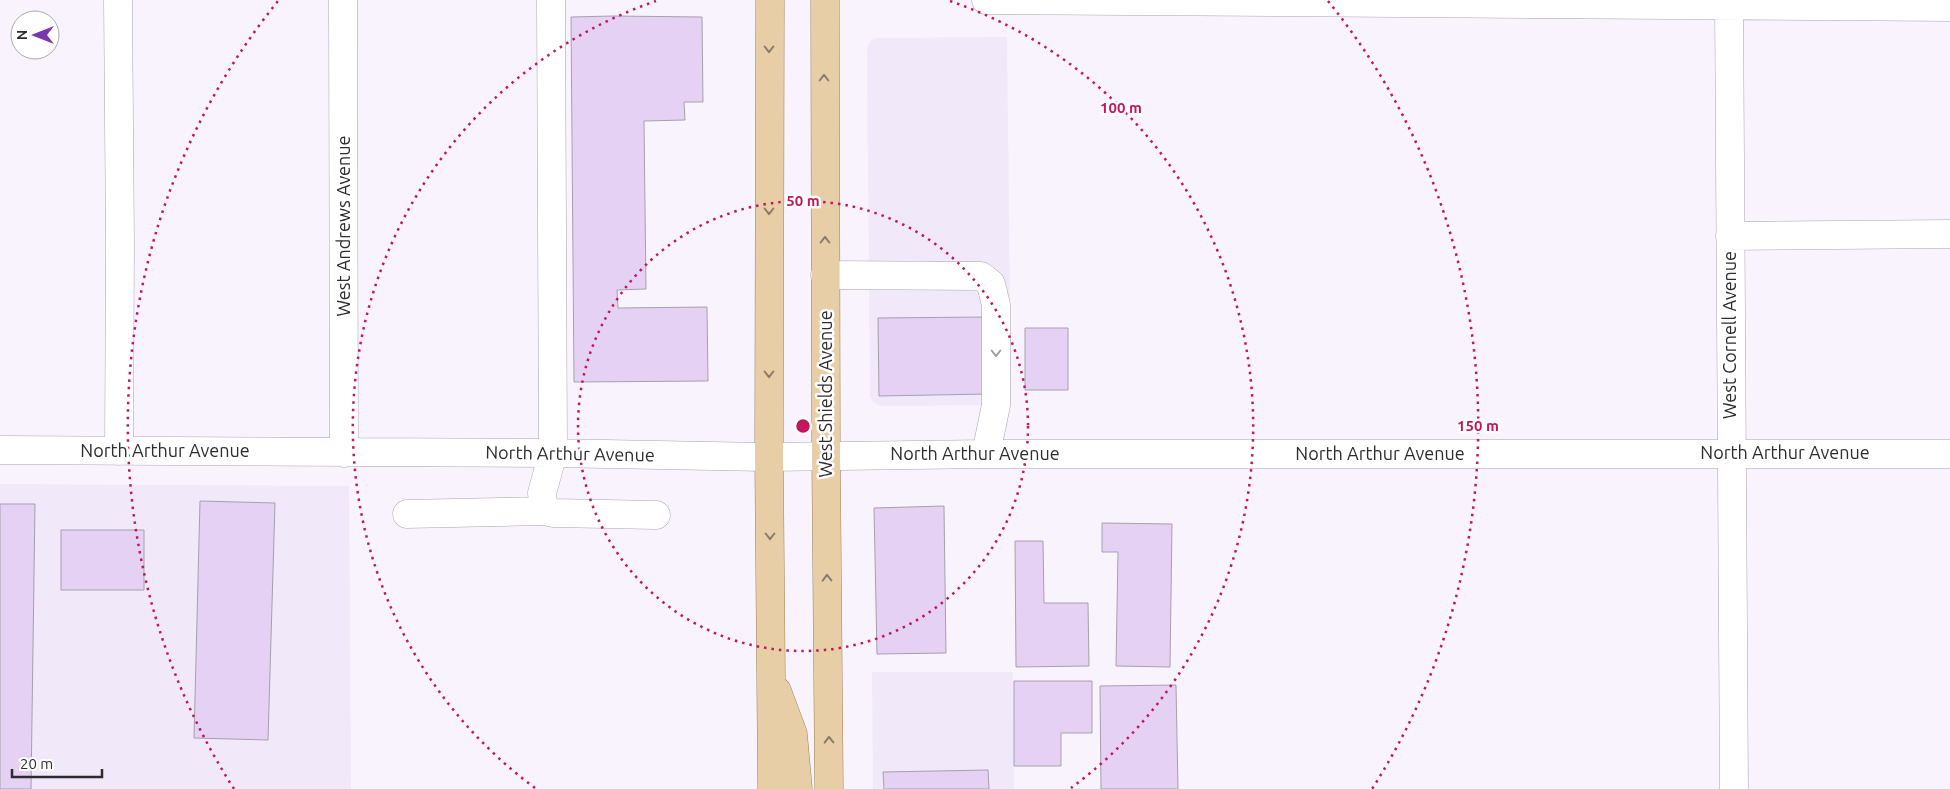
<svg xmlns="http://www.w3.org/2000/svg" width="1950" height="789" font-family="Ubuntu,sans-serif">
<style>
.built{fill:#f1e8f9}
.building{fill:#e4d1f4;stroke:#a5a1aa}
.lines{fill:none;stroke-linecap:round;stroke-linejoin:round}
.minor-casing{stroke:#a9a4ae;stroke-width:29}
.major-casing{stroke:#9c8057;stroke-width:29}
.minor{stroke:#fff;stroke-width:28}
.major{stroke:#e7cea7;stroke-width:28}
.oneway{stroke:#8a7c6b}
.oneway2{stroke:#a0a0a1}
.ring{fill:none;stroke:#c2185b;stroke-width:2.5;stroke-dasharray:2.5 5}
.labels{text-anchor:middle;stroke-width:5;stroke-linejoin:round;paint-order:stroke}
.street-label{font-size:18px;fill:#2d2b2f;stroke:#fff}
.centre{fill:#c2185b;stroke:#fff;stroke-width:2.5}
.ring-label{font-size:15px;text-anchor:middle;font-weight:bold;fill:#c2185b;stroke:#fff;stroke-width:5;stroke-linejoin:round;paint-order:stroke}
</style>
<rect width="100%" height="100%" fill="#f9f3fd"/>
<!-- built -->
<path class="built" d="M1007,37L1011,405L881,406L873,402L870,396L867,49L870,41L877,38Z
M0,484L349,486L351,789H0Z
M872,672H1013L1014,789H873Z"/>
<!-- building -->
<path class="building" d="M613,16L702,17L703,102H684L685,120L644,121L646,289L617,290L618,308L707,307L708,381L574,382L571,17Z
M987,317L988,394L879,396L878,318Z
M1025,328H1068V390H1025Z
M200,501L275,503L268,740L194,738Z
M0,504H35L31,789H0Z
M944,506L946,653L877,654L874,508Z
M1102,523L1172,524L1170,667L1116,666L1118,552H1102Z
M61,530H144V590H61Z
M1015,541H1043L1044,603H1088L1089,666L1016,667Z
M1014,681H1092V733H1061V766H1014Z
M1176,685L1178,789H1101L1100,686Z
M988,770L989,789H884L883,772Z"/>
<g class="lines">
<defs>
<path id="minor" d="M118,0L120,243L119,451
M343,0L344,453
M551,0L553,453L542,493L544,511L554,513L656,515
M986,0L1950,7
M1729,0L1734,789
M1730,236L1950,234
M825,275L981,276L991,284L996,305V405L986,454
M0,450L553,453L769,457L986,454H1950
M407,514L544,511"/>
<path id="major" d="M770,0L769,457L772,789
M825,0L826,455L829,789
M777,691L793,734L798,789"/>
</defs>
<!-- minor casing -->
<use href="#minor" class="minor-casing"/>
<!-- major casing -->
<use href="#major" class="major-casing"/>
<!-- minor -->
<use href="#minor" class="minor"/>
<!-- major -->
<use href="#major" class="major"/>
</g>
<!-- one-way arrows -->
<defs><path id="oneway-chevron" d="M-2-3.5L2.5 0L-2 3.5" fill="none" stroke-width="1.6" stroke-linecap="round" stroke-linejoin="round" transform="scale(1.25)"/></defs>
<g class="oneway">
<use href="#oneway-chevron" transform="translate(769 49) rotate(90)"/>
<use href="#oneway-chevron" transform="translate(824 78) rotate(-90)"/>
<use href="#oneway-chevron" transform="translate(769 211) rotate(90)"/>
<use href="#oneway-chevron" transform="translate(825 240) rotate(-90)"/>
<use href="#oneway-chevron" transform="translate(769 374) rotate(90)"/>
<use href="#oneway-chevron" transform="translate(770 536) rotate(90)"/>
<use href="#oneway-chevron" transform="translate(827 578) rotate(-91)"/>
<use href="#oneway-chevron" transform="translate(829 740) rotate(-91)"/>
</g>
<use class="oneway2" href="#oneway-chevron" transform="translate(996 353) rotate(90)"/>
<!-- distance rings -->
<g class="ring">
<circle cx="803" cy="426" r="225"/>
<path d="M535 788A450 450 0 0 1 656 1M950 1A450 450 0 0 1 1071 788"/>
<path d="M234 789A675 675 0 0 1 278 1M1328 1A675 675 0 0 1 1372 789"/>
</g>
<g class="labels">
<!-- street labels -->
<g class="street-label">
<text transform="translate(344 226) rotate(-90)" y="6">West Andrews Avenue</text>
<text transform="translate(1730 335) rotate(-90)" y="6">West Cornell Avenue</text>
<text transform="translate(826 394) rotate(-90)" y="6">West Shields Avenue</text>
<text x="165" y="457">North Arthur Avenue</text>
<text x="1785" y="459">North Arthur Avenue</text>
<text transform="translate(570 454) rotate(1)" y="6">North Arthur Avenue</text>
<text x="975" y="460">North Arthur Avenue</text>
<text x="1380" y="460">North Arthur Avenue</text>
</g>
</g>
<circle cx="803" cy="426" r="8" class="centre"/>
<g class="ring-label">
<text x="1121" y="113">100 m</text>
<text x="803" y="206">50 m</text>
<text x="1478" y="431">150 m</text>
</g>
<!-- north arrow -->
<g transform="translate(35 35) rotate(270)"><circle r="24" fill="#ffffff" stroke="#abaaac"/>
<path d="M0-4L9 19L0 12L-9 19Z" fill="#7938ac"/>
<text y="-8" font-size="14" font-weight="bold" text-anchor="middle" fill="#2d2b2f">N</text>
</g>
<!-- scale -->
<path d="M12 769v8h90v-8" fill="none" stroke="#2d2b2f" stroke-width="2.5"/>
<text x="20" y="769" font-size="15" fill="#2d2b2f" stroke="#ffffff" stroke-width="4" paint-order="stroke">20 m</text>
</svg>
